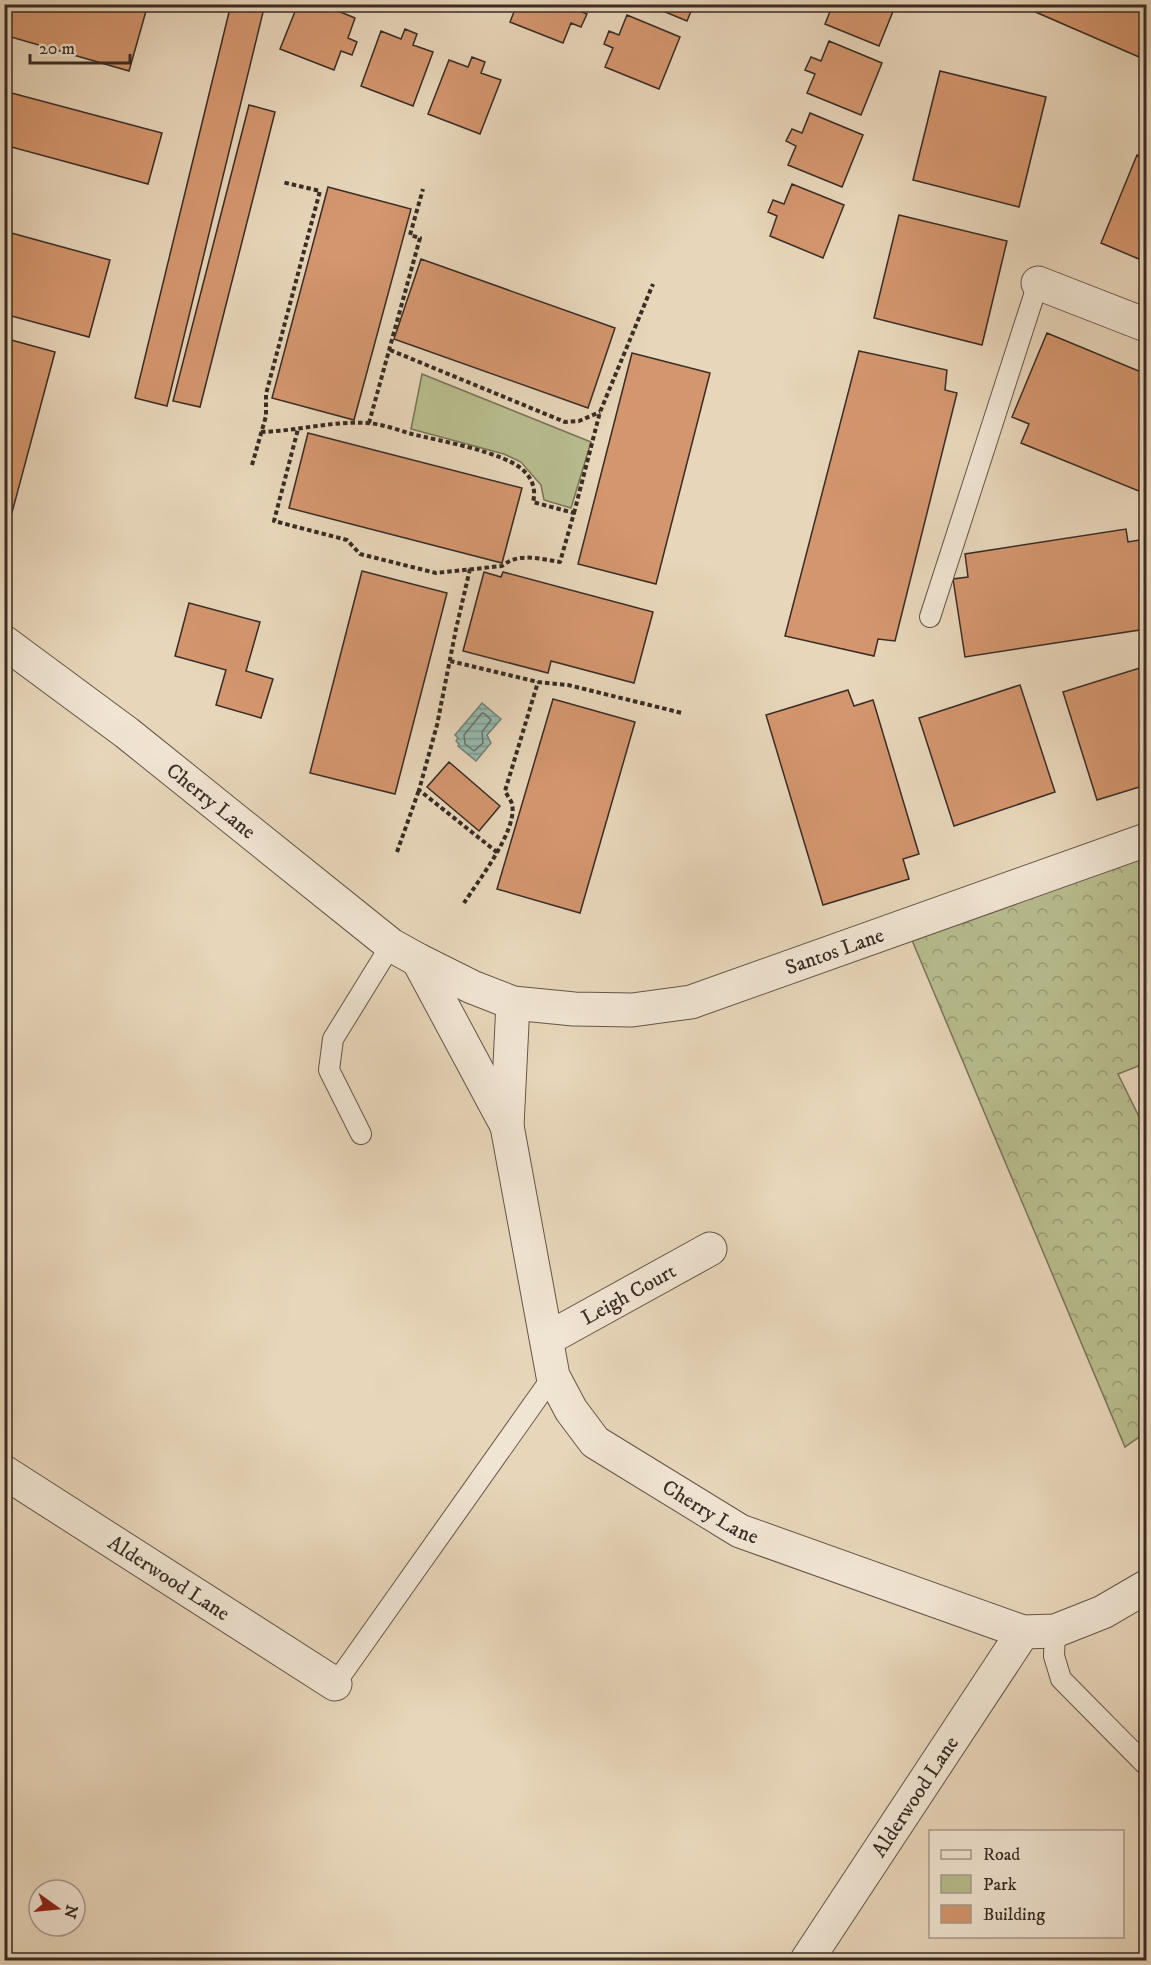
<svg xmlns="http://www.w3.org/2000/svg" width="1151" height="1965" font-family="'IM FELL DW Pica',serif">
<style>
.green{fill:#b8bd8e;stroke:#78745a;stroke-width:1.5}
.forest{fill:url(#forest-crowns);stroke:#78745a;stroke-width:1.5}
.water{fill:url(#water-rules);stroke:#718178;stroke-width:1.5}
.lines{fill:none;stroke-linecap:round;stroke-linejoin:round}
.shore{stroke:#68726a;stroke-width:1.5}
.building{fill:#d4966e;stroke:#382c25;stroke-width:1.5}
.lane-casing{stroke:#64564a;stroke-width:22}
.street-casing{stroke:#64564a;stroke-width:35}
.path{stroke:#382c25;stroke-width:4;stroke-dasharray:4.5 3;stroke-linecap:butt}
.lane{stroke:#f0e4d2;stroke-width:20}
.street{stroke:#f0e4d2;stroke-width:33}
.labels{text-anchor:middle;stroke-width:4.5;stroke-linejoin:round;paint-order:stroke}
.street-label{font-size:21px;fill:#382c25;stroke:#f0e4d2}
</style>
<defs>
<pattern id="forest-crowns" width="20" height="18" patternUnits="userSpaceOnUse" patternTransform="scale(1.5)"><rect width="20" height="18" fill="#b8bd8e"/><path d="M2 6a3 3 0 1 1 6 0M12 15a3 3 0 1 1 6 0" fill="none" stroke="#979a74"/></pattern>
<pattern id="water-rules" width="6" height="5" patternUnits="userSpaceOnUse" patternTransform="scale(1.5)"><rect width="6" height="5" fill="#97b9b0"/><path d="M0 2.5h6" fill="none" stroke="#7c978f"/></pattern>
</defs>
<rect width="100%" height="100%" fill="#e8d6ba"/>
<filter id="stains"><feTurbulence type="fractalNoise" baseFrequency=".00333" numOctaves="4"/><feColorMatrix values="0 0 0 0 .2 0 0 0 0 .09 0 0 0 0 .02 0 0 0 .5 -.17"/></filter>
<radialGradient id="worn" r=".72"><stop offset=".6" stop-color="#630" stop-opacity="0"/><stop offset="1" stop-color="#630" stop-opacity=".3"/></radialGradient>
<!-- green -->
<path class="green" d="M422,374L591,442L571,508L544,500L541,485L521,462L504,454L411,429Z"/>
<!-- forest -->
<path class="forest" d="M1146,840V1063L1118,1074L1146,1131V1432L1125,1447L906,926Z"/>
<!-- water -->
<path class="water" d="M482,703L501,719L487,735L491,743L476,761L458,746L459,744L456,741L458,738L455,735Z"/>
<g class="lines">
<!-- shore -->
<path class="shore" d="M482,713L485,714L491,720L482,732L483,743L474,751L465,744L464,735Z"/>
</g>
<!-- building -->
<path class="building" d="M4,4H148L129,71L4,35Z
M231,4H265L167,406L135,398Z
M298,4H321L355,18L348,38L357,42L352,55L341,51L334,70L280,49Z
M517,4H579L577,10L587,14L581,27L571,23L563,43L510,22Z
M646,4H694L687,21Z
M833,4H896L879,46L825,24Z
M1017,4H1146V60Z
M627,15L680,37L659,89L605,67L613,48L604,44L609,31L619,35Z
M405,29L417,34L413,45L433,52L413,106L361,86L381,31L401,39Z
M829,41L882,63L861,115L807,93L815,74L805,70L811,57L821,61Z
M472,57L485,62L481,73L501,80L480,134L428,114L449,60L468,67Z
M940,71L1046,97L1019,207L913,180Z
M4,91L162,133L148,184L4,145Z
M249,105L275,112L200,407L173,401Z
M810,113L863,135L842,187L788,165L796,146L786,141L792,129L802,133Z
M1137,155L1146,159V262L1101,243Z
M792,184L844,205L823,258L770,236L777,216L768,212L773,200L784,204Z
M328,187L411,209L354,420L272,398Z
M899,215L1007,241L982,345L874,318Z
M4,231L110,260L89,337L4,314Z
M421,259L615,328L588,408L394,339Z
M1047,333L1146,374V494L1021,443L1029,424L1012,417Z
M4,338L55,352L10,520L4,519Z
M859,351L947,370L945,390L957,393L895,641L878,639L874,656L785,636Z
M632,353L710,373L656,584L578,564Z
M308,433L522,488L502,563L289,508Z
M1126,529L1128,542L1146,539V629L965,657L953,579L968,577L965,554Z
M362,571L447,593L395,794L310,773Z
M484,572L501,577L503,572L653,612L634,683L551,661L548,673L463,651Z
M189,603L260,622L246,671L273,679L261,718L216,705L226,670L175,656Z
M1146,666V785L1097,800L1063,692Z
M1020,685L1055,792L954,826L919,718Z
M848,690L854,706L873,700L919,854L903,859L909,879L823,905L766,715Z
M553,699L635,722L580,913L497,889Z
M449,762L500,806L479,831L427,787Z"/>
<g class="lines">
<defs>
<path id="lane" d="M930,617L1038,283
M361,1134L329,1070L333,1039L391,945
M1055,1631L1054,1656L1061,1679L1146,1765
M335,1684L553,1376"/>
<g id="street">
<path d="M1038,283L1146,325"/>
<path id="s1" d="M4,642L127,733L391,945L418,960L472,987L513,1003L574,1009L632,1010L691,1002L1146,840"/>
<path d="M418,960L507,1126"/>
<path id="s2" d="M513,1003L507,1126L553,1376L571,1410L595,1442L740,1531L1023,1632L1055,1631L1103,1612L1146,1587"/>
<path id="s3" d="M547,1339L710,1249"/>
<path id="s4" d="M4,1472L335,1684"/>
<path id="s5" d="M807,1960L1023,1632"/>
</g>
</defs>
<!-- lane casing -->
<use href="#lane" class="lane-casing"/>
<!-- street casing -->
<use href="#street" class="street-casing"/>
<!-- path -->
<path class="path" d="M390,350L565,422L579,421L600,412
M369,423L420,238L410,235L423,189
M261,432C297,431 331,421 367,423C382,424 398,430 412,434C439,441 507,452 525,472C533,480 536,491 533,502L574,513L560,562C540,559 519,552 502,566L436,573L360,554L347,540L274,521L298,429
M252,465L266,416V394L320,191L282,182
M574,513L600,412L653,284
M470,569L456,629L437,725L419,790L498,853
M450,661L538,682L568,685L682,713
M397,852L419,790
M464,903C478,881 518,830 512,804C511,800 507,795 505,791L538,682"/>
<!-- lane -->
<use href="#lane" class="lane"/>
<!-- street -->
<use href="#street" class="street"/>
</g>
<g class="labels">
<!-- street labels -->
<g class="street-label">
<text dy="7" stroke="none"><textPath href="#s1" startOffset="261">Cherry Lane</textPath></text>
<text dy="7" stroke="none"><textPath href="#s1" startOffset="958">Santos Lane</textPath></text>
<text dy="7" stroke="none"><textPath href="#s3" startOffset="93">Leigh Court</textPath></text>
<text dy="7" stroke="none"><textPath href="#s2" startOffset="591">Cherry Lane</textPath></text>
<text dy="7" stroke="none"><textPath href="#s4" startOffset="196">Alderwood Lane</textPath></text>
<text dy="7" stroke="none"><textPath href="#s5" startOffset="196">Alderwood Lane</textPath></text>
</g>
</g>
<!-- margin -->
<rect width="1151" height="1965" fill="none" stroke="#e8d6ba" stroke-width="24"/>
<rect x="6" y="6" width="1139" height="1953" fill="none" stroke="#382c25" stroke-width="3"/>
<rect x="12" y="12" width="1127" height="1941" fill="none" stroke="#382c25" stroke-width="1.5"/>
<!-- legend -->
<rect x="929" y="1830" width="195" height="108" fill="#f0e4d2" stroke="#a69a8d" stroke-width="1.5"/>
<rect x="941" y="1850" width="30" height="9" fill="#f0e4d2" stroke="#a69a8d" stroke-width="1.5"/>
<text x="983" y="1860" font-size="18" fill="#382c25">Road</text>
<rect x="941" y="1875" width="30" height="18" fill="#b8bd8e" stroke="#a69a8d" stroke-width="1.5"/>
<text x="983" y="1890" font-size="18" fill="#382c25">Park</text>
<rect x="941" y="1905" width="30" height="18" fill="#d4966e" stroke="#a69a8d" stroke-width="1.5"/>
<text x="983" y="1920" font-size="18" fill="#382c25">Building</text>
<!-- north arrow -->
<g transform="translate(57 1908) rotate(105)"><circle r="28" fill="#f0e4d2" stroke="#a69a8d" stroke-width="1.5"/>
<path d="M0-4.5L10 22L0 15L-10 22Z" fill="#8f2418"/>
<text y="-9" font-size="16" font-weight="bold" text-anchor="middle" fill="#382c25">N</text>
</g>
<!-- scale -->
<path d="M30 54v9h100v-9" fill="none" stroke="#382c25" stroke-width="3"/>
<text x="39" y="54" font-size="18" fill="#382c25" stroke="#f0e4d2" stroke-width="4.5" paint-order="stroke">20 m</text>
<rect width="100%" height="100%" filter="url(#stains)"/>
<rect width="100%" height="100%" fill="url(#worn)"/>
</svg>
